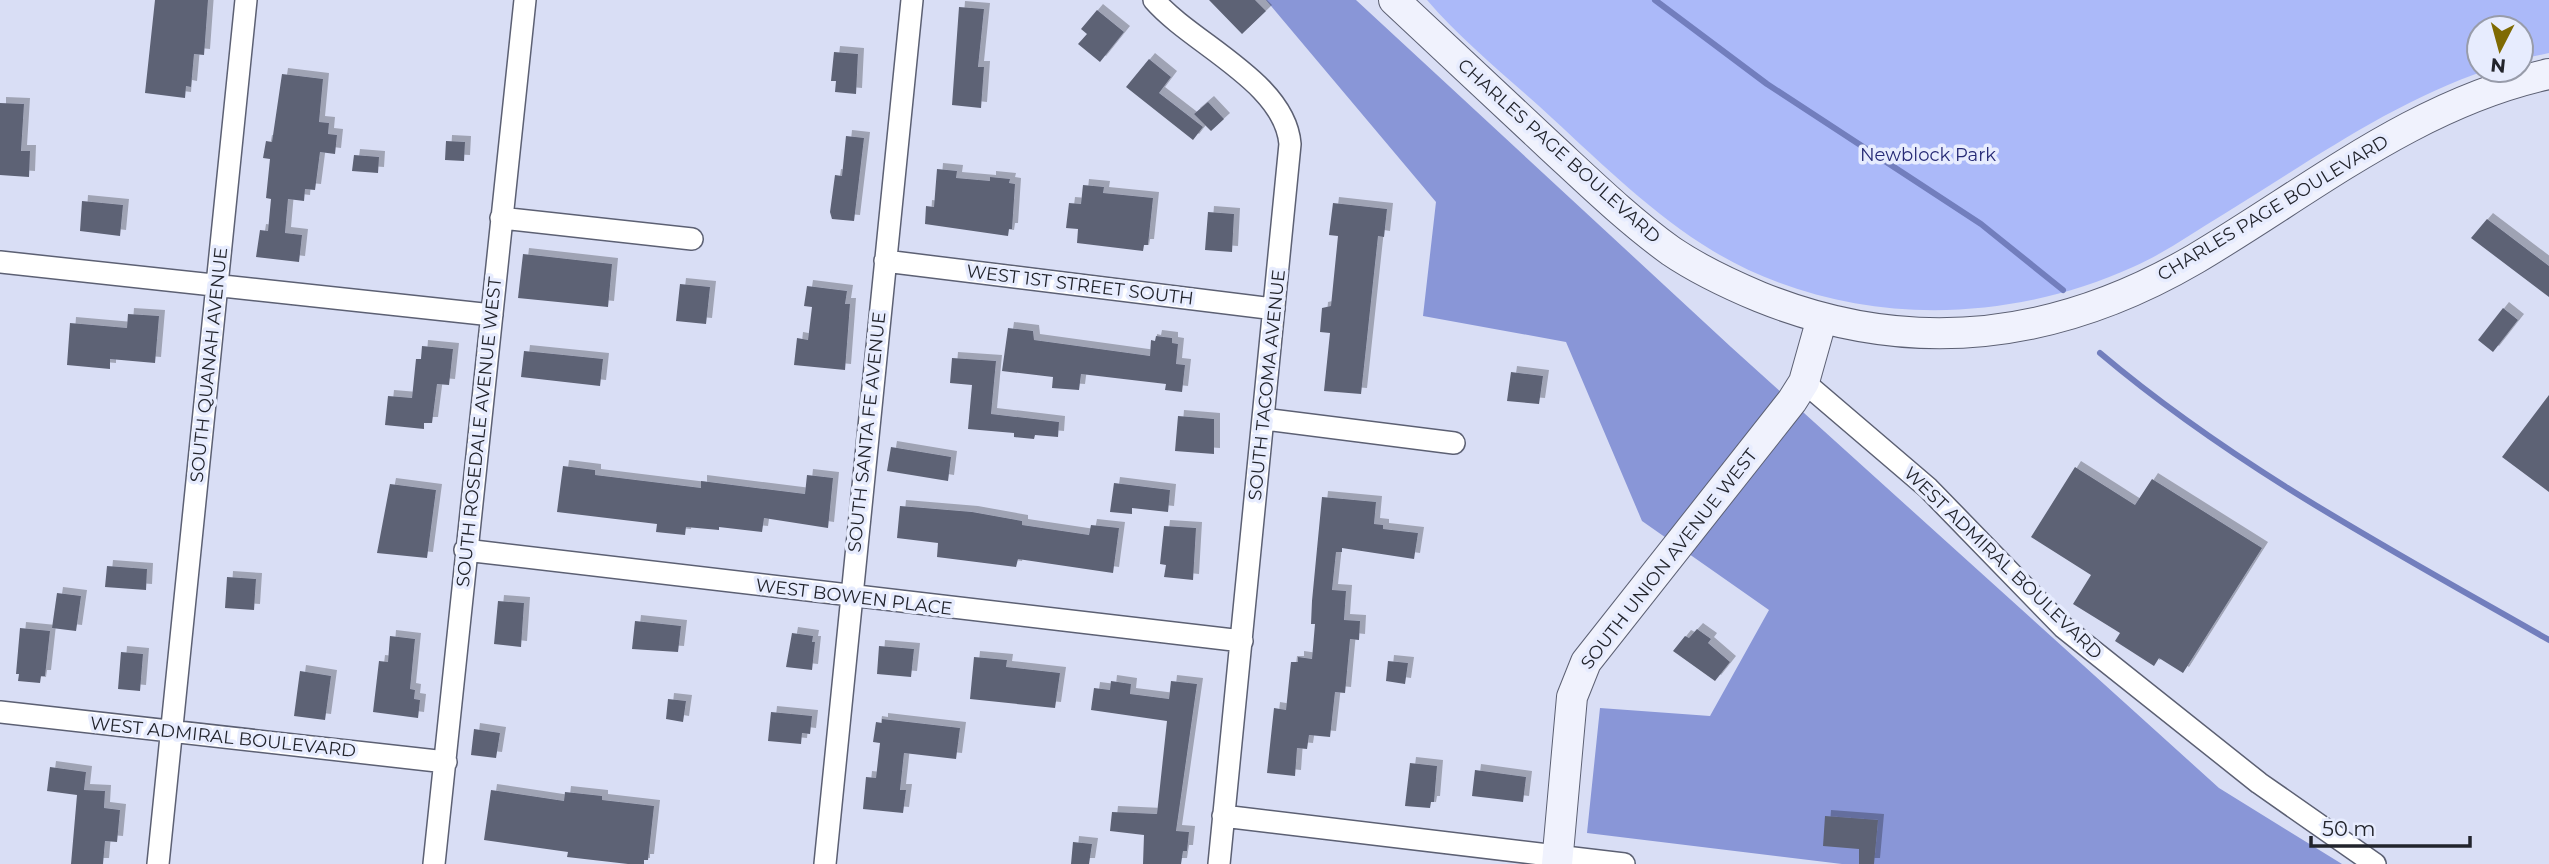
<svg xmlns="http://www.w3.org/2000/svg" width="2549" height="864" font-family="Montserrat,sans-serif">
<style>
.green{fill:#abb9f9}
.forest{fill:#8996d7}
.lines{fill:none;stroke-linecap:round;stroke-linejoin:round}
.stream{stroke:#727ebd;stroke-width:6}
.building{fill:#5d6275;filter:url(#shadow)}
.street-casing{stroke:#5c6073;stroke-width:24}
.secondary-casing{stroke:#5c6073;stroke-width:32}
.street{stroke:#fff;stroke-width:21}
.secondary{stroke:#f0f2fd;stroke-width:30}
.labels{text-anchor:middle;stroke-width:7;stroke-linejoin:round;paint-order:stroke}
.street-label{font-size:18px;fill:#22242c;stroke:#e7ecfe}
.park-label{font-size:18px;fill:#272b76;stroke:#e7ecfe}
</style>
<defs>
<filter id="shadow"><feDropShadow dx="6" dy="-6" stdDeviation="0" flood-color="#0004"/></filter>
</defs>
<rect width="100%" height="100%" fill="#d9def5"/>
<!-- green -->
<path class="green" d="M1427,0H2549V53L2521,59V28H2479V70H2487C2392,102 2309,162 2224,214C2194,232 2165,253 2133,267C2001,327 1840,327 1713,251C1654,215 1603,165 1552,118C1511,80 1464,43 1427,0Z"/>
<!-- forest -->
<path class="forest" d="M1266,0H1356L1731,347L2219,788L2342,864H1842L1587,833L1600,708L1710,716L1769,610L1642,521L1566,342L1423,316L1436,202Z"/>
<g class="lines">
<!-- stream -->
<path class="stream" d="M1655,0L1767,84L1981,224L2063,290
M2100,353C2236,468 2395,552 2549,640"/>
</g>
<!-- building -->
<path class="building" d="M155,0H208L204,55L194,54L191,87L186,86L185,98L145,93Z
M1209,0H1255L1266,11L1242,34Z
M959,7L984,9L978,67H984L981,108L952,105Z
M1097,10L1124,32L1100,62L1078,44L1087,34L1081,29Z
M834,52L858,54L856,94L835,92L836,81H831Z
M1149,59L1171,77L1159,93L1203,127L1193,140L1126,87Z
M282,74L323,79L319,122L329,123L328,134L337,135L335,154L320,152L315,190L305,189L304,201L288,199L285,233L302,235L299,262L256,257L260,230L268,231L271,199L266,198L270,159L263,158L266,141L272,142Z
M1208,102L1224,119L1211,131L1194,114Z
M0,103L24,104L21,151H30L29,177L0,175Z
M846,136L864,138L854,221L832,219L830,212L835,175L842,176Z
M446,141L465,142L464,161L445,160Z
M354,155L379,157L378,173L352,171Z
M937,169L957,171L956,178L990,181V177L1010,179L1009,183L1015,184L1012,229H1009L1008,236L925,224L926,206L934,207Z
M1083,185L1104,187L1103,193L1153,198L1148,245H1144L1143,251L1077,243L1078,229L1066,228L1069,203L1081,204Z
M82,201L123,205L120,236L80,231Z
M1333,203L1387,209L1384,237L1378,236L1361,394L1324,391L1330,333L1320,332L1322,308L1331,306L1338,236L1329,235Z
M1208,212L1234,214L1232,252L1205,250Z
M2487,219L2549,266V297L2471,238Z
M523,254L612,264L608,307L518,298Z
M680,284L710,287L706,324L676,321Z
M807,286L847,291L845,304H850L845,370L794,365L797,338L808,340L812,307L804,306Z
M2503,308L2518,320L2493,352L2478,340Z
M128,314L159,316L155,363L110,359V369L67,365L70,323L127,328Z
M1008,328L1033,331L1034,340L1150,356L1151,340L1155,341L1156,336L1172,338V343L1178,344L1176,364L1185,365L1182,392L1165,390L1166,384L1081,374L1079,390L1052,388L1053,377L1002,371Z
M422,346L453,349L449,385L437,384L432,423H424V429L385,425L388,396L412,398L416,359H421Z
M524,351L603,359L600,386L521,377Z
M952,358L996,361L991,414L1059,422L1058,437L1035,435L1034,439L1014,437V433L968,429L972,385L950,383Z
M1511,372L1543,376L1539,404L1507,401Z
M2549,395V492L2502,457Z
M1178,416L1214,419V454L1175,451Z
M891,447L951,457L948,481L887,471Z
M563,466L595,470V475L701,488V481L805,494L807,475L833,478L828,528L764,518L762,532L719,527V530L686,527L685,535L656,532L657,524L557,512Z
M2075,467L2135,505L2152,479L2262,548L2183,673L2159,658L2154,666L2115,641L2120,633L2073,604L2091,575L2031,537Z
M1114,483L1170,490L1168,512L1132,508V514L1110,512Z
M390,484L436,490L427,558L377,553Z
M1322,497L1376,502L1374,524L1383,525V529L1418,533L1414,559L1342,548V552H1336L1332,590L1346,591L1344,620L1360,621L1359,640L1350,639L1345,693L1335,692L1330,737L1309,735L1307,749L1297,748L1295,776L1267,773L1274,708L1286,710L1291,662H1298V657L1312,659L1315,624H1311L1312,601Z
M900,506L972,512L1022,521V525L1089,535L1091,525L1119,528L1113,573L1018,559L1016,567L937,557L938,543L897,538Z
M1164,526L1196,528L1193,580L1164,577L1166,565L1160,564Z
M107,566L147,569L146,590L105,587Z
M227,577L256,579L254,610L225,608Z
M57,593L81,596L76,631L52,628Z
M498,601L524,603L521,647L494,644Z
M635,621L681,626L678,652L632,649Z
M20,628L50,631L45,676H41L40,683L18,681L19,674H16Z
M1697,629L1711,639L1708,643L1730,662L1715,681L1673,651L1685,636L1689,638Z
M792,633L813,636L812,642H815L812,670L786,667Z
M390,636L415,639L410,689L415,690L414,699L420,700L418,718L373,712L379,661L388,662Z
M879,646L914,649L911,677L877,674Z
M121,652L143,654L140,691L118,689Z
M974,657L1007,660L1006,667L1060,673L1055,708L970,699Z
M1388,661L1408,663L1405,684L1386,681Z
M300,671L331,676L325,720L294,716Z
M1111,681L1131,684L1130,694L1169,699L1171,681L1197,684L1176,831L1189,832L1187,851H1183L1181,864H1143L1144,835L1110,831L1112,812L1157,814L1167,721L1091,710L1094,688L1110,690Z
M668,699L686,701L683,722L666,719Z
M771,712L812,716L810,734L802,733L801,744L768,741Z
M882,719L960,728L956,759L904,753L900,790H906L903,813L863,809L866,777L876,778L880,743L873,742L876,722L882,723Z
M474,729L500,733L496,758L471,755Z
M1410,763L1437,766L1434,802H1431L1430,808L1405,806Z
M50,767L86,772L84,790L105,791L104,808L120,810L117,842L105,841L103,864H71L77,795L47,791Z
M1475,770L1526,777L1523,802L1472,796Z
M491,790L564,801L565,792L602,796V800L654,806L648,860H644V864H628L567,857L568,852L484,840Z
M1825,816L1878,820L1874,864H1859V849L1823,846Z
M1073,842L1092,844L1089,864H1071Z"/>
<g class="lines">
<defs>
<path id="street" d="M1154,0C1192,44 1285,82 1290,144L1219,864
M501,218L692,239
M885,261L1274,309
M0,262L492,315
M1804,382L1928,488L2063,627L2259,783L2375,864
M1264,419L1454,443
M465,550L1242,641
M0,712L446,762
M1223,816L1624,864
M158,864L246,0
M434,864L525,0
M825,864L912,0"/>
<path id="secondary" d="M1394,0C1446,49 1498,97 1550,146C1589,182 1628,220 1671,251C1699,270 1729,284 1760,297C1911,358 2056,340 2195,259C2310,191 2416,103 2549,74
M1557,864L1572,697L1586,662L1792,401L1804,382L1822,318"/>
</defs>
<!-- street casing -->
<use href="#street" class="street-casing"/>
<!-- secondary casing -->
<use href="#secondary" class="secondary-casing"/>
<!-- street -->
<use href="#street" class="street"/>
<!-- secondary -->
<use href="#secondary" class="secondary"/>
</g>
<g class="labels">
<!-- street labels -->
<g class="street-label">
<text transform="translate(1559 151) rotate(42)" y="6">CHARLES PAGE BOULEVARD</text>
<text transform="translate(2273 208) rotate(-31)" y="6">CHARLES PAGE BOULEVARD</text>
<text transform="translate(1080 285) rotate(7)" y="6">WEST 1ST STREET SOUTH</text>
<text transform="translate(209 365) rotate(-84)" y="6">SOUTH QUANAH AVENUE</text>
<text transform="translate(1267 385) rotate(-84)" y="6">SOUTH TACOMA AVENUE</text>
<text transform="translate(479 432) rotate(-84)" y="6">SOUTH ROSEDALE AVENUE WEST</text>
<text transform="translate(867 432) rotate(-84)" y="6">SOUTH SANTA FE AVENUE</text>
<text transform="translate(1669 559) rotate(-52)" y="6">SOUTH UNION AVENUE WEST</text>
<text transform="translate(2003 563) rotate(44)" y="6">WEST ADMIRAL BOULEVARD</text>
<text transform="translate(854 597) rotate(7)" y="6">WEST BOWEN PLACE</text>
<text transform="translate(223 737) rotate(6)" y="6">WEST ADMIRAL BOULEVARD</text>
</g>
<!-- park labels -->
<g class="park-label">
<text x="1928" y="161">Newblock Park</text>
</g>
</g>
<!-- north arrow -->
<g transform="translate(2500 49) rotate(186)"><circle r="33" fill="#e7ecfe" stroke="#989caa" stroke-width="2"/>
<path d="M0-5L12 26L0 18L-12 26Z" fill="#7f6a02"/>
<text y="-10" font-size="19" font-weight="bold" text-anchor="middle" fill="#22242c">N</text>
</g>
<!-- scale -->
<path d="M2311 836v10h159v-10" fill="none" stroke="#22242c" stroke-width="3.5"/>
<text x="2322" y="836" font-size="21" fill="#22242c" stroke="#e7ecfe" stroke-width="5" paint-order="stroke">50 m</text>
</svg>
